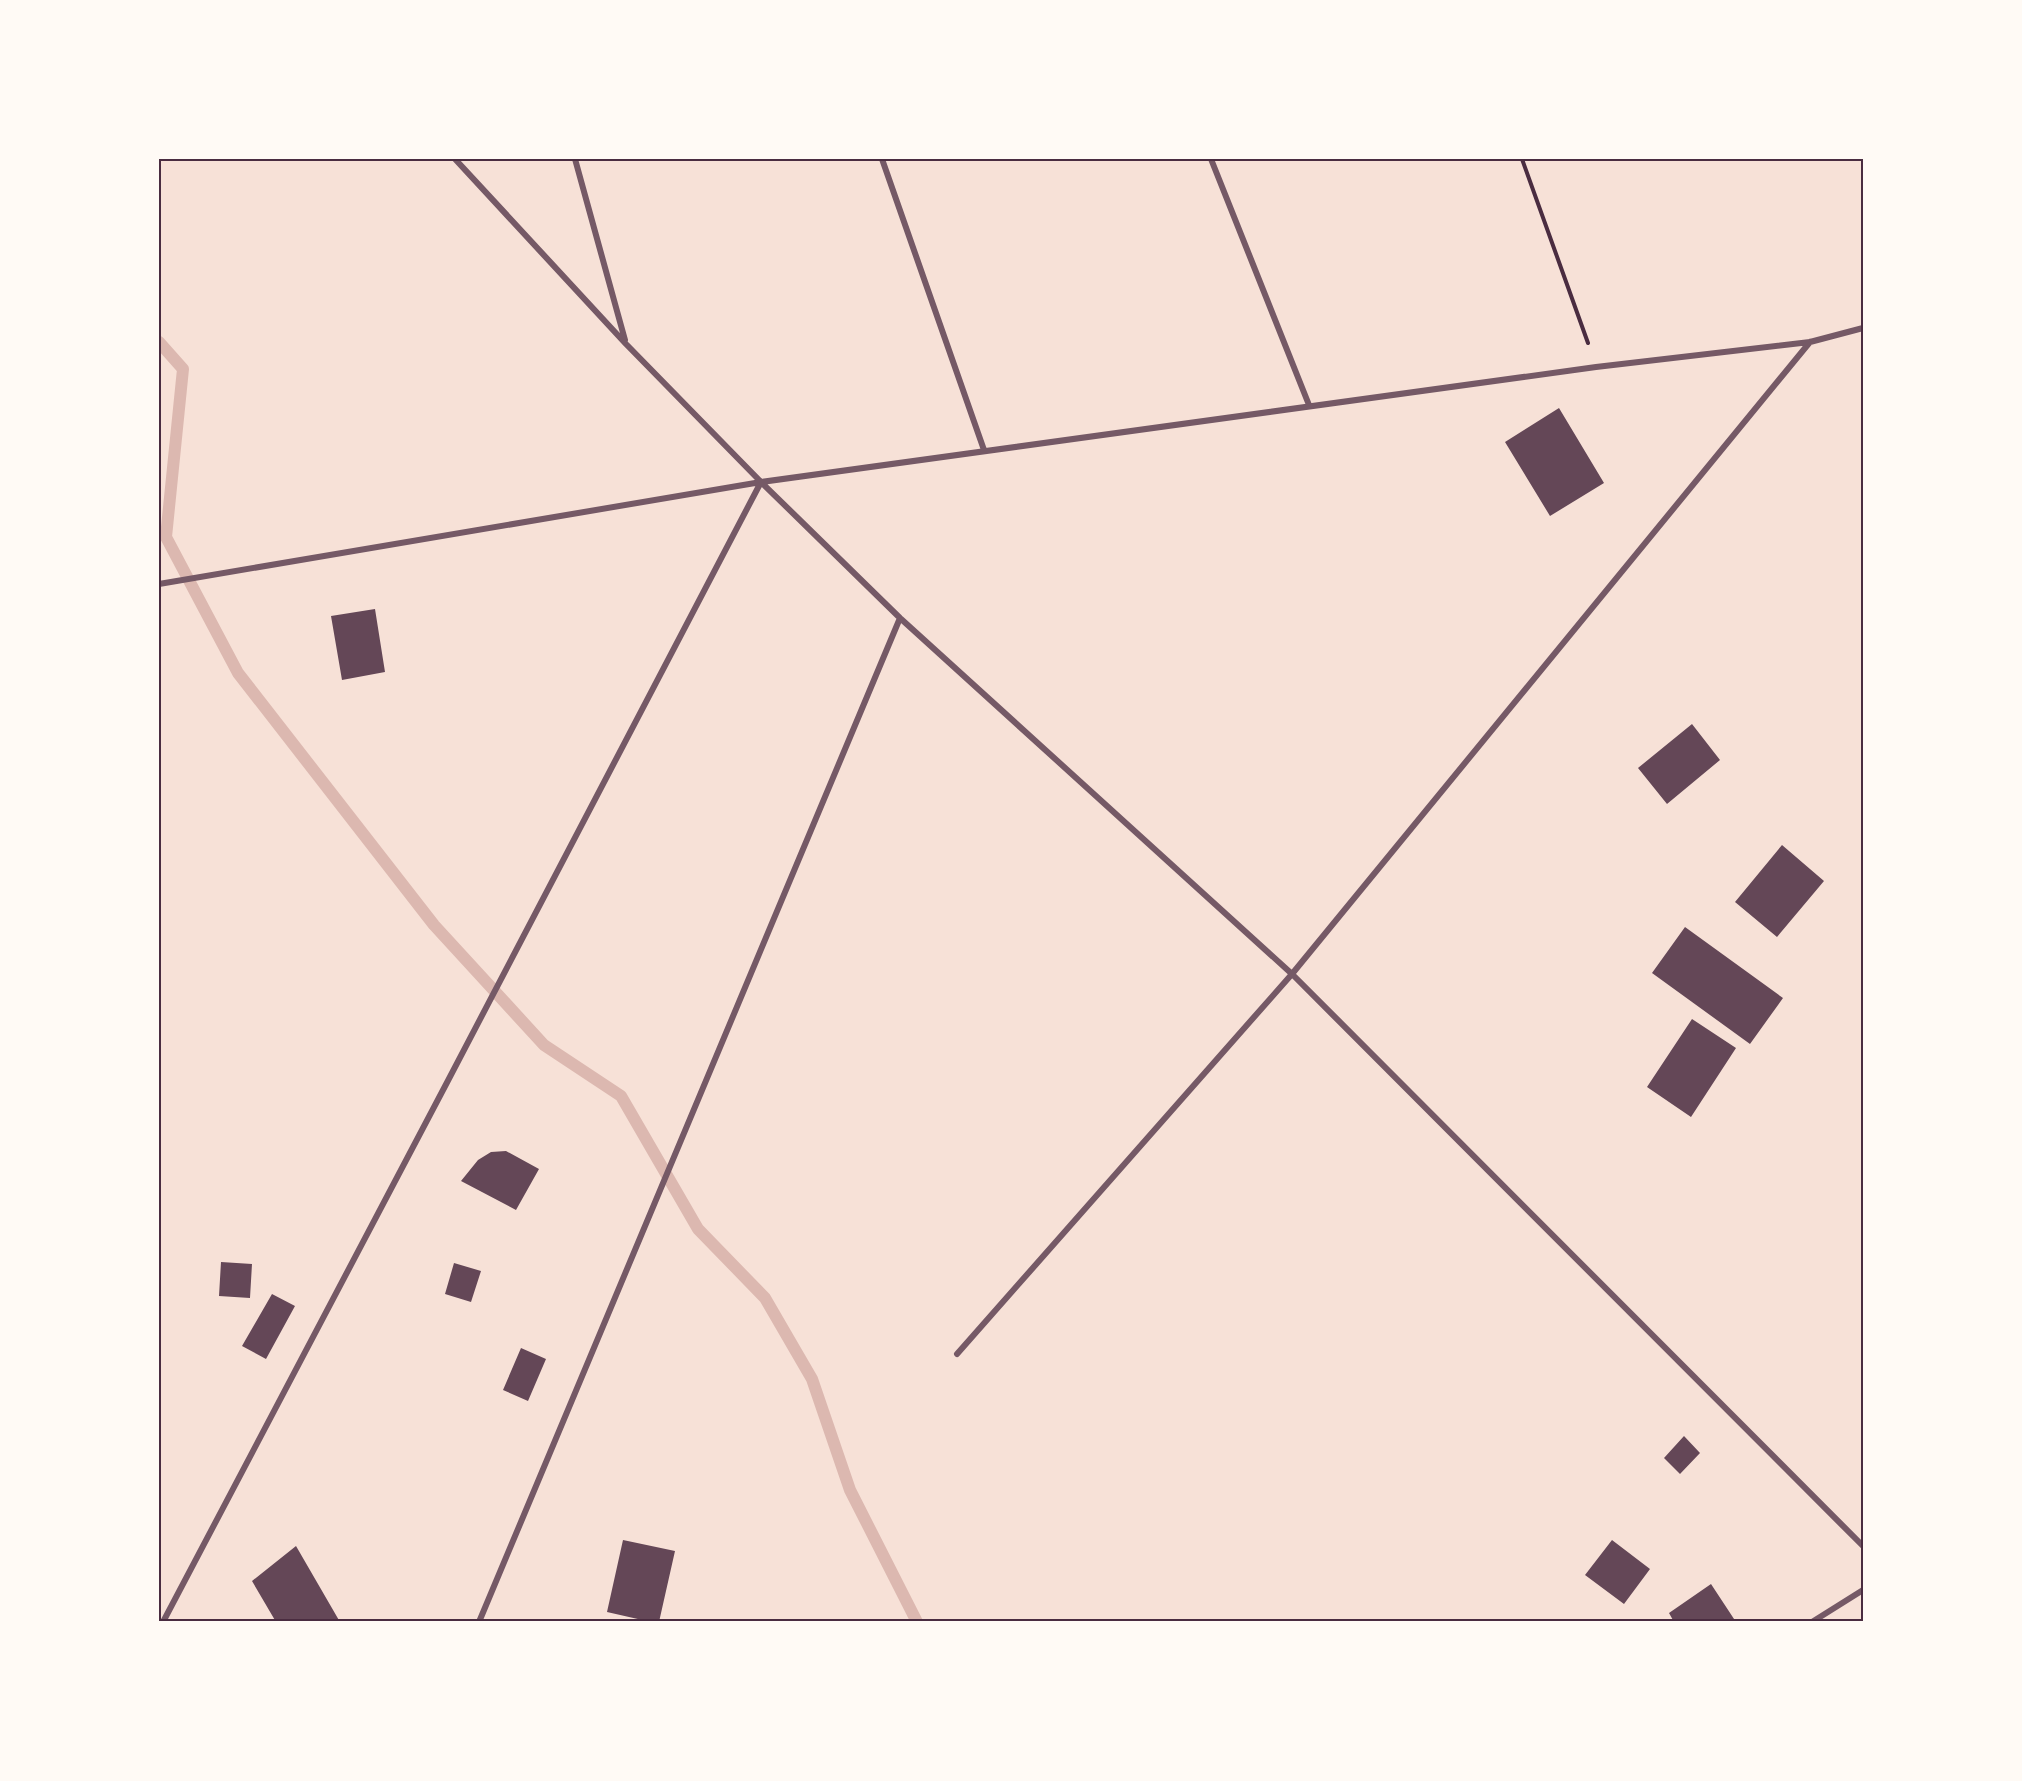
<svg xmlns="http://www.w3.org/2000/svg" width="2022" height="1781" font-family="Manrope,sans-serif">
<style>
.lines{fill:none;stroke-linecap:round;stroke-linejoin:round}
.stream{stroke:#dcb8b0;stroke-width:12}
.building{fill:#644757}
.path{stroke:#4a2c40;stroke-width:4}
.minor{stroke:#755966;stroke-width:6}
.neatline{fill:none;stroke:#4a2c40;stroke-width:2}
</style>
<rect width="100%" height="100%" fill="#f7e1d7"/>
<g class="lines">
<!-- stream -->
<path class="stream" d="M159,342L183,369L166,537L238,673L434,925L544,1045L621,1096L698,1229L765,1298L812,1379L850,1490L917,1622"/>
</g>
<!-- building -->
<path class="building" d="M1559,408L1604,483L1550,516L1505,442Z
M375,609L385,672L342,680L331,616Z
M1692,724L1720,760L1667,804L1638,768Z
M1782,845L1824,881L1777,937L1735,902Z
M1685,927L1783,998L1750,1044L1652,973Z
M1692,1019L1736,1048L1691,1117L1647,1087Z
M506,1151L539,1169L516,1210L461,1181L478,1160L491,1152Z
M221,1262L252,1264L250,1298L219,1296Z
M454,1263L481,1271L471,1302L445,1294Z
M272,1294L295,1306L266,1359L242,1346Z
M521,1348L546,1359L528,1401L503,1390Z
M1684,1436L1700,1453L1680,1474L1664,1458Z
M623,1540L675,1551L659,1622H651L607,1612Z
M1612,1540L1650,1569L1624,1604L1585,1575Z
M296,1546L340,1622H276L252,1581Z
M1711,1584L1736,1622H1674L1669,1613Z"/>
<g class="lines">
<!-- path -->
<path class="path" d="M1522,159L1588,343"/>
<!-- minor -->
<path class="minor" d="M455,159L626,344L761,482L900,618L1292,974L1863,1546
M575,159L625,340
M882,159L984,450
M1211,159L1309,405
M159,584L761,482L1596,367L1810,342L1863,328
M957,1354L1292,974L1810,342
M163,1622C364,1243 562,862 761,482
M479,1622L900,618
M1812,1622L1863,1590"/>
</g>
<!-- border -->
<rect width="2022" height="1781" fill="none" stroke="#fffaf5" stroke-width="321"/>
<rect x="160" y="160" width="1702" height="1460" class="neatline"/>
</svg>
